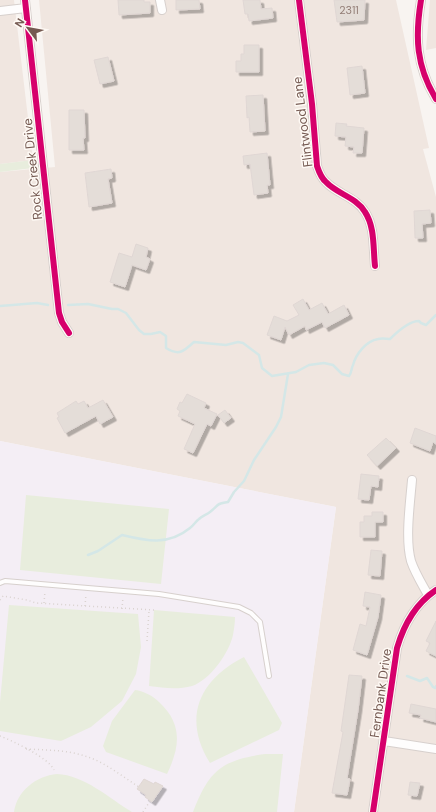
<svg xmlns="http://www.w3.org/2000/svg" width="436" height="812" font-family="'DM Sans',sans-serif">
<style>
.residential{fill:#f0e6e0}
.education{fill:#f4eef5}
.green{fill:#e8eddd}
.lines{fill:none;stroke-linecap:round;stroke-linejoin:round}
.stream{stroke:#d4e7e7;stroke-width:2.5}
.building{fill:#e4ddd8;stroke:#e0d7d4;filter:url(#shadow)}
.service-casing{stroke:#d7d0cd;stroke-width:6}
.minor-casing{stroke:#d7d0cd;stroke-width:10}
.path{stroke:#dad3d0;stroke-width:1.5;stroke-dasharray:1 3;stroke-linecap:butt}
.service{stroke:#fefdfd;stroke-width:4}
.minor{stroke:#fefdfd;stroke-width:8}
.cycleway-casing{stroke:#fef9f4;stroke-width:8}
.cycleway{stroke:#d6006c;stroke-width:6}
.labels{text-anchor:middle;stroke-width:3;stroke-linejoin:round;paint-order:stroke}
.number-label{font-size:11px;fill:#927d76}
.street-label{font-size:13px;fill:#755a52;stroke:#fef9f4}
</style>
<defs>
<filter id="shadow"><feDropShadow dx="3.5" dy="3.5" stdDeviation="0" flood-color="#0004"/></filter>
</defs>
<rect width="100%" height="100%" fill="#f8f4f1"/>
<!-- residential -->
<path class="residential" d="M0,0H14L33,160L0,164Z
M39,0H396L429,148L423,149L436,197V812H294L336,507L0,441V172L55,167Z
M430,0H436V48L426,50Z"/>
<!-- education -->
<path class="education" d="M0,441L336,507L294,812H0Z"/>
<!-- green -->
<path class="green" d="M33,160V168L0,172V164Z
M26,495L169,509L161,584L20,570Z
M9,605L138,614L141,647L136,674L122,701L91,727L61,741L0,731V702Z
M154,610L235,617C235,623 234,629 233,635C229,653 210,680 192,686C178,690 163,688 149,686Z
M244,657L282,723L279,730L210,763C182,718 199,680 244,657Z
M135,690C144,691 153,696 159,702C183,724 180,747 167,774L106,752L103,746L112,721Z
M265,754H283L277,812H193C209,771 221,760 265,754Z
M57,774C84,775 109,798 132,812H14C17,791 36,776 57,774Z"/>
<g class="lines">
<!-- stream -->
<path class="stream" d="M68,305L88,304L112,309H118L126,313L139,330L144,334H151L160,332L166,336V348C179,356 183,352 194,342L226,345L238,342L243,343L259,355L262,368L272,376L296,372L309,365L324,363L333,365L342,374L349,376C352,372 351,369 353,365C356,354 366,341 378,339C382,338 387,339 390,339C397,332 409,321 419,321L421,323L426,325L436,315
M0,306L37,303L48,305
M88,555L98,551L122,535C147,541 168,546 190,528C194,525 196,521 199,519C202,516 206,515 210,512C219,505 215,504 228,502L234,492L244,481L254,460L276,427L281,417L288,374
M407,676L420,681L427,678L433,687L435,688L436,686"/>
</g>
<!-- building -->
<path class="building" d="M118,0H144V2H150V13L119,15Z
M176,0H199L200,9L176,10Z
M243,0H260L261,9L272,8L273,18L249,21L248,14H245Z
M334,0H365L364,20L337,22Z
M244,45H259V72H236V61H241V54H244Z
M108,57L114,81L100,84L94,60Z
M362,66L365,93L350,95L347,68Z
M263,95L265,131L250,132L249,117L247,118L246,96Z
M69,110H84L85,138H83L84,150H69Z
M336,123L347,124L346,126L364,128L362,153H353L354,147L345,146L346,137L335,136Z
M267,153L270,185H267L268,193L254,195L250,164L244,165L243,156Z
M111,169L112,178L108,179L112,203L89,207L85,173Z
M430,210L431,223L422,224L423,238H415L414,211Z
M136,244L148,248L146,257L150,259L146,270L132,265L125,287L110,282L119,253L132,257Z
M303,299L309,310L322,303L328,314L344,305L349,315L325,328L322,322L306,330L305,326L289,335L285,327L281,340L267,335L274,316L287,321L299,315L293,305Z
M187,394L206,403L204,408L217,414L211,426L207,424L193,453L184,449L195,424L178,416L180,411L177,409L180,402L182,403Z
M103,400L113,417L100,424L96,416L65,433L57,418L59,417L57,413L76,401L78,404L84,401L88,408Z
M225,410L231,418L224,423L218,415Z
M415,428L436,436V444L433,442L430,451L410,443Z
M386,438L396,448L377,466L367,455Z
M361,474L379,476L378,487L371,486L369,500L358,499Z
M372,512H383V522H375V537H360V522H364V516H372Z
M371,550L382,551L380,576L368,575Z
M365,592L381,595L378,617L367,655L353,650L360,624L366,626L370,607L363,606Z
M436,621V656L426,651L430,643L426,641Z
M349,675L362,676L358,710L347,778L350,779L347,795L332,793L343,732L341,731Z
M411,704L436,709V722L420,718L421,715L409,713Z
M144,779L154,784L155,782L163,786L152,802L145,797L146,795L137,789Z
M410,782L420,783L417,796L408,795Z"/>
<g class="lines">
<defs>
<path id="service" d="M0,583L5,581L159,594L239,607L251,613L260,622L269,676"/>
<path id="minor" d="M25,0L59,313L62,322L69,333
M160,0L162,10
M299,0L312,104L317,166C319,172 321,178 326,182C337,194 356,197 365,212C375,227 373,248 375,266
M421,0C415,37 416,66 436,99
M0,11L26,8
M412,480C410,504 405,539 411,561C415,573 422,584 428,595
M384,741L436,749
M373,812L397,648C404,624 415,604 436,590"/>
</defs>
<!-- service casing -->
<use href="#service" class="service-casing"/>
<!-- minor casing -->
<use href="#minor" class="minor-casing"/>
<!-- path -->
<path class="path" d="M0,600L3,596L27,600L36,603L154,610
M44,603L45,591
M85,606L86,594
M122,609L123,597
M147,641L149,611
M0,736C13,741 49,758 54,770
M26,749C47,750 69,750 88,757C106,763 123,777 139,787
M143,812L150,801"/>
<!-- service -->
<use href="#service" class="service"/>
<!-- minor -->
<use href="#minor" class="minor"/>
<defs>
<path id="cycleway" d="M25,0L59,313L62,322L69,333
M299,0L312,104L317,166C319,172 321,178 326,182C337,194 356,197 365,212C375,227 373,248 375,266
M421,0C415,37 416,66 436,99
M373,812L397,648C404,624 415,604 436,590"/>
</defs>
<!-- cycleway casing -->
<use href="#cycleway" class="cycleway-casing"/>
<!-- cycleway -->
<use href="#cycleway" class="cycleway"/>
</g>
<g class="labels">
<!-- number labels -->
<g class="number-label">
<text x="349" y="14">2311</text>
</g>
<!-- street labels -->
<g class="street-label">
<text transform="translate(302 122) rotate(-97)" y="5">Flintwood Lane</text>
<text transform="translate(32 169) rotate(-96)" y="5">Rock Creek Drive</text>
<text transform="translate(380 693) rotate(-82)" y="5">Fernbank Drive</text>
</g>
</g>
<!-- north arrow -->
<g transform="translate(28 28) rotate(302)" stroke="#fef9f4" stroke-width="3" paint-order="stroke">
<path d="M0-3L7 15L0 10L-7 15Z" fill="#755a52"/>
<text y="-6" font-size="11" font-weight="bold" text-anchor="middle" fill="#755a52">N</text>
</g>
</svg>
